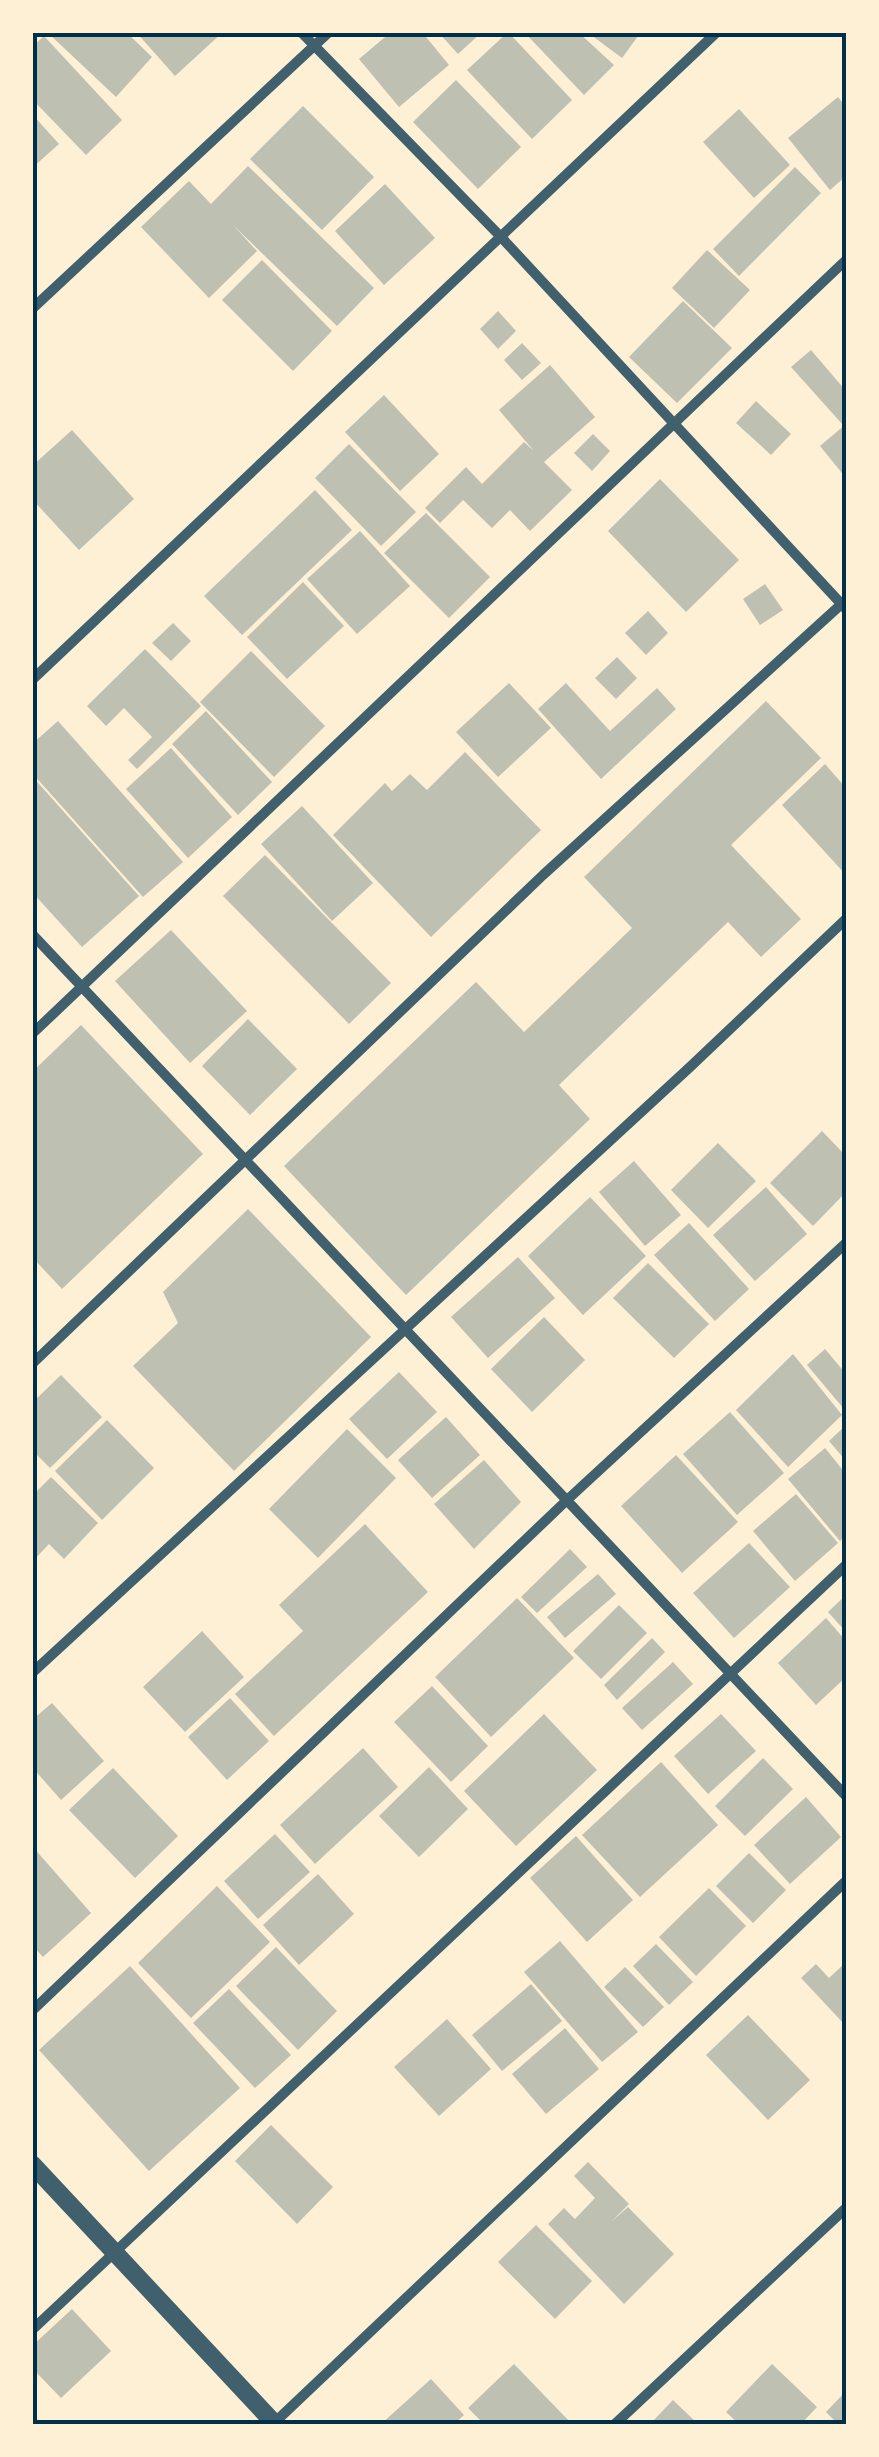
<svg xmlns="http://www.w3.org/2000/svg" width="879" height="2457" font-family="Commissioner,sans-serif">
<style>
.building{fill:#bec0b2}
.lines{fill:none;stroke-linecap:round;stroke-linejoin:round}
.minor{stroke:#3f606c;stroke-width:10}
.tertiary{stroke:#3f606c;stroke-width:18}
.neatline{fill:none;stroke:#003049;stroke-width:4}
</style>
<rect width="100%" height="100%" fill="#fdf0d5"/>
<!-- building -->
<path class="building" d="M47,32H126L152,57L116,97Z
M136,32H223L175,76Z
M391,32H422L449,65L399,107L359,59Z
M438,32H482L458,54Z
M508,32L572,100L532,139L467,70Z
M524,32H578L614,65L584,95Z
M587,32H641L622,58Z
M44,36L122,120L86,155L32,99V47Z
M456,80L521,147L478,189L413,122Z
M838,97L846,107V176L830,190L788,138Z
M303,106L374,177L322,230L250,159Z
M739,109L790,165L754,198L703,142Z
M32,114L59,144L32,168Z
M248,166L374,288L337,326L233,225L257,251L209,298L141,227L189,181L211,204Z
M795,167L821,193L739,276L713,249Z
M385,184L435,238L384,285L335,231Z
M707,250L750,290L714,328L672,288Z
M262,260L332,331L293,371L222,300Z
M683,301L732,348L677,403L629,357Z
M498,311L516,331L498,349L480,329Z
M522,343L541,363L522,380L504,360Z
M811,350L846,391V421L843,425L791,367Z
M550,365L595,417L544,462L572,490L530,531L510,510L492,528L463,500L440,523L425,508L466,467L482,484L524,442L534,451L499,410Z
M384,395L439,454L400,491L345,432Z
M756,401L791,434L771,455L736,423Z
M846,424V478L820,446Z
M72,430L134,499L79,550L32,499V466Z
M593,434L610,451L592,471L574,453Z
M349,444L416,512L381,546L315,478Z
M660,479L739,560L686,612L608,531Z
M315,490L352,530L242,635L204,596Z
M426,513L490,577L449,618L384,553Z
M360,531L410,586L357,634L307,579Z
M303,582L344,626L287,679L247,637Z
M765,584L783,610L760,625L743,599Z
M648,611L668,633L646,655L625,633Z
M173,623L191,641L171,661L152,643Z
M145,649L201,706L137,769L128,760L152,737L124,708L106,726L87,706Z
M251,651L325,726L274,777L200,702Z
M617,657L637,678L616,699L595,678Z
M509,683L551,728L498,777L456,732Z
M566,683L610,731L657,688L676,709L601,779L538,709Z
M766,701L821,758L731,845L801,919L761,957L728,922L559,1085L590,1119L406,1295L284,1166L476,982L524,1032L632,928L584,877Z
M206,711L272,782L238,815L172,744Z
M58,721L183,862L143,897L32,773V744Z
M171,748L232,817L188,858L126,789Z
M465,752L541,830L431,937L333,835L385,783L392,791L410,774L427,790Z
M825,764L846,788V875L782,805Z
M32,776L139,896L82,947L32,892Z
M302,806L373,883L332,921L261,844Z
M265,855L391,983L349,1024L223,896Z
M171,930L247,1011L190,1063L115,981Z
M248,1019L297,1069L250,1115L202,1066Z
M81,1025L203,1154L62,1289L32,1257V1072Z
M822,1131L846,1156V1192L813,1226L770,1183Z
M718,1143L756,1181L708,1228L671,1190Z
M634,1161L681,1215L645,1246L599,1192Z
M766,1187L807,1234L755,1281L713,1235Z
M590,1197L646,1256L583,1315L528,1256Z
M248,1209L371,1337L234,1471L133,1366L178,1323L163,1292Z
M689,1223L749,1289L715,1321L654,1255Z
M518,1257L555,1298L488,1358L451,1317Z
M648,1263L709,1324L674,1358L613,1298Z
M544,1317L585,1360L532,1412L491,1369Z
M825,1349L846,1374L844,1409L807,1365Z
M793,1354L842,1415L788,1467L736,1410Z
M399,1372L437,1412L387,1459L349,1419Z
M61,1375L102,1417L50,1468L32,1450V1403Z
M730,1412L784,1473L737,1515L683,1454Z
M446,1417L480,1455L432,1498L398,1460Z
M107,1420L154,1468L102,1520L55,1471Z
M846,1425V1461L829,1441Z
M347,1429L396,1478L318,1558L269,1509Z
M825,1448L846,1474V1535L840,1541L788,1479Z
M676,1455L738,1522L682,1573L621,1506Z
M484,1460L521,1502L474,1549L434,1504Z
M51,1477L98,1523L64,1559L49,1544L32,1562V1496Z
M796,1494L838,1543L795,1581L753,1531Z
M365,1524L428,1592L274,1736L235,1694L303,1631L279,1605Z
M749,1543L790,1587L734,1638L693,1593Z
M570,1549L587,1567L537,1613L521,1597Z
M598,1574L616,1594L565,1638L547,1617Z
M846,1595V1632L828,1612Z
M517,1598L574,1658L491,1737L435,1677Z
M619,1605L647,1633L601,1679L573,1651Z
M826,1618L846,1641V1677L816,1705L778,1663Z
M202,1631L244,1677L185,1732L143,1687Z
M652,1638L665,1652L617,1700L604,1685Z
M673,1662L693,1684L642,1730L622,1708Z
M432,1686L488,1746L451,1782L394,1722Z
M230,1698L269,1741L227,1780L188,1737Z
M52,1703L104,1761L61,1800L32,1767V1720Z
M544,1714L597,1770L516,1846L464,1791Z
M721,1714L756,1751L708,1794L674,1756Z
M363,1748L398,1787L315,1864L280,1825Z
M763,1758L793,1789L745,1836L715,1806Z
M661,1762L718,1825L640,1897L582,1835Z
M429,1767L468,1809L419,1857L379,1816Z
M113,1768L178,1836L135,1878L69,1810Z
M806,1797L841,1837L790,1884L754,1845Z
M275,1834L310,1872L258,1919L224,1881Z
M576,1836L633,1900L587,1942L530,1878Z
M32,1846L91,1913L43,1957L32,1945Z
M749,1853L786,1890L753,1923L716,1886Z
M318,1874L354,1914L299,1965L263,1925Z
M217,1886L270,1942L191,2018L138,1963Z
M709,1888L746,1926L696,1976L659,1937Z
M560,1941L638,2032L602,2062L524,1972Z
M656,1944L693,1982L669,2005L633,1966Z
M276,1947L337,2011L298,2050L236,1986Z
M846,1962V2026L801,1978L816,1964L829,1978Z
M130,1966L240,2088L149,2171L39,2050Z
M625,1967L664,2007L643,2027L604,1987Z
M531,1984L562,2021L502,2071L472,2035Z
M229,1989L291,2055L255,2088L193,2023Z
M748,2015L810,2080L768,2120L706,2055Z
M447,2019L491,2069L439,2116L394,2067Z
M565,2028L599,2069L546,2114L512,2074Z
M271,2125L333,2187L297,2224L235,2161Z
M588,2162L629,2204L611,2222L628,2207L674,2254L624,2304L548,2224L564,2208L575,2219L595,2198L574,2176Z
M536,2225L592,2281L555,2319L498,2262Z
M72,2309L111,2351L61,2398L32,2368V2346Z
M514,2364L572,2424H484L468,2408Z
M772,2364L817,2407L801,2424H739L726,2412Z
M431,2379L464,2415L454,2424H381Z
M846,2391V2424H838L826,2412Z
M673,2400L698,2424H650Z"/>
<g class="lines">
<!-- minor -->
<path class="minor" d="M301,32L501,237L846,609
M32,309L329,32
M32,680L717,32
M32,934L846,1796
M32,1034L846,260
M32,1364L543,875L846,600
M32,1673L690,1067L846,919
M32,2011L567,1500L846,1243
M32,2330L846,1565
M273,2424L846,1881
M615,2424L846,2208"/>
<!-- tertiary -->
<path class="tertiary" d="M32,2164L275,2424"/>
</g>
<!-- border -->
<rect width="879" height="2457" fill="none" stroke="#fdf0d5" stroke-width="70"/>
<rect x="35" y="35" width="809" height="2387" class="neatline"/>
</svg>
